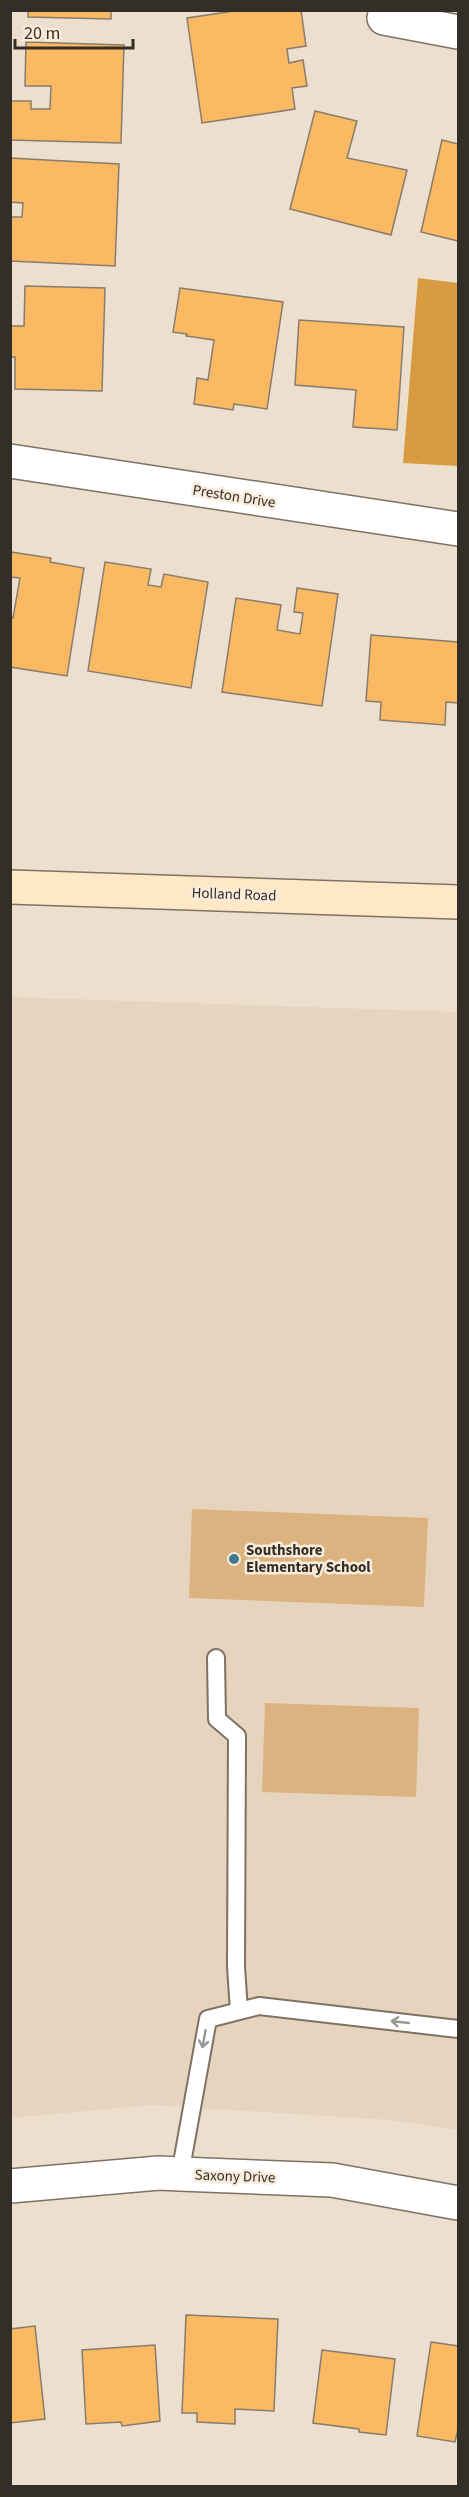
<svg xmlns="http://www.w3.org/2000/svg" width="469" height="2497" font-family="'Source Sans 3',sans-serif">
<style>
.built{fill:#e7d4be}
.green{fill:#dbb380}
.water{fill:#d99b41}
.building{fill:#fab962;stroke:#887c6d;stroke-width:1.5}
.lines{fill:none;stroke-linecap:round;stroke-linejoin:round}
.lane-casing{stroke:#7e7264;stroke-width:20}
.street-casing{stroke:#7e7264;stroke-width:36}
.secondary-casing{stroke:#7e7264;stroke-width:36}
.lane{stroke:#fff;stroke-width:16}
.street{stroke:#fff;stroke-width:33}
.secondary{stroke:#ffe8c5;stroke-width:33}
.oneway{stroke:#999693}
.poi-dot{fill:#3d7c91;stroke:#faecdb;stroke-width:2}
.labels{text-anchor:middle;stroke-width:5;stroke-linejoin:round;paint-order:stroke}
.street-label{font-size:15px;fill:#332e27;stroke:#faecdb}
.poi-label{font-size:15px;font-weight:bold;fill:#332e27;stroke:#faecdb;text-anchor:start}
</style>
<rect width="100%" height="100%" fill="#ecdfce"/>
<!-- built -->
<path class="built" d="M11,997L458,1012V2130L390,2120L151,2105L11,2118Z"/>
<!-- green -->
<path class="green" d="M192,1509L428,1518L424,1607L189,1598Z
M265,1703L419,1708L416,1797L262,1792Z"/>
<!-- water -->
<path class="water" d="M418,278L458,283V466L403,463Z"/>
<!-- building -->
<path class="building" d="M28,10H111V19L28,17Z
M241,10H301L306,46L287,49L289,63L303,60L307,86L292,88L295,109L202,123L187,18Z
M26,42L124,45L121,143L10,140V101H31V109H50L51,86H25Z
M315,111L357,121L347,158L407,170L391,235L290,209Z
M442,140L458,144V241L421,232Z
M10,158L119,164L115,266L11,261L10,217H22L23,203L10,202Z
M25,286L105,288L102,391L15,389V357H10V326H24Z
M180,288L283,302L267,409L234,404L233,410L194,404L197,378L208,380L214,340L186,336L187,334L173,332Z
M299,320L404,327L397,430L353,427L356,390L295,385Z
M11,552L51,558L50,562L84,568L67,676L10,667V618H13L20,578L10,577Z
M105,562L151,569L148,585L161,587L164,574L208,582L191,688L88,671Z
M297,588L338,594L322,706L222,692L236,598L281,605L277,630L300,634L303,613L294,612Z
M371,635L458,642V703L446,702L445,725L380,720L381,702L366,701Z
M186,2315L278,2319L274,2411L235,2409V2424L197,2422V2413H182Z
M35,2326L45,2419L10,2423V2329Z
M431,2342L458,2346V2429L455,2442L417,2436Z
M155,2345L160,2421L122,2426L121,2422L86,2424L82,2350Z
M322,2350L395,2359L386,2435L359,2432V2429L313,2423Z"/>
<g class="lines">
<defs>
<path id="lane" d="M216,1658L217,1719L237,1736L236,1967L239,2011
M180,2174L208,2019L259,2006L458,2029"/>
<path id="street" d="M384,18L458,32
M10,461L458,529
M10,2186L159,2173L180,2174L332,2180L458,2203"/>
<path id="secondary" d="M10,887L458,902"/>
</defs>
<!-- lane casing -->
<use href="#lane" class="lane-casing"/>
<!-- street casing -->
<use href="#street" class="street-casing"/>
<!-- secondary casing -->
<use href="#secondary" class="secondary-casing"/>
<!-- lane -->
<use href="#lane" class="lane"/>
<!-- street -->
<use href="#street" class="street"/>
<!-- secondary -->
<use href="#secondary" class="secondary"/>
</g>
<!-- one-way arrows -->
<defs><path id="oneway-shaft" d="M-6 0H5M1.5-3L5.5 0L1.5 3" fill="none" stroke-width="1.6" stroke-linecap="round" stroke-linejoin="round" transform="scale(1.5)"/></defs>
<g class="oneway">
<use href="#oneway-shaft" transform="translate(400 2022) rotate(-174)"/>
<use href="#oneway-shaft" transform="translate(204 2039) rotate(100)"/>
</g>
<!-- markers -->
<circle class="poi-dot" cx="234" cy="1559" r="6"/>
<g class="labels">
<!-- street labels -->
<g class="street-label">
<text transform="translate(234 496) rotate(9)" y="5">Preston Drive</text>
<text transform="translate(234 894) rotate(2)" y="5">Holland Road</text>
<text transform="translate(235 2176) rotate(2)" y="5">Saxony Drive</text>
</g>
<!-- poi labels -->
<g class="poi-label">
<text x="246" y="1555">Southshore<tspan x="246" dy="17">Elementary School</tspan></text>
</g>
</g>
<!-- border -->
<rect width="469" height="2497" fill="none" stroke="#332e27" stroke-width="24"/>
<!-- scale -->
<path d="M15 39v9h118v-9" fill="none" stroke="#332e27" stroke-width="3"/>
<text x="24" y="39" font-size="18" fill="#332e27" stroke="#faecdb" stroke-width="4.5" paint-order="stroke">20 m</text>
</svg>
